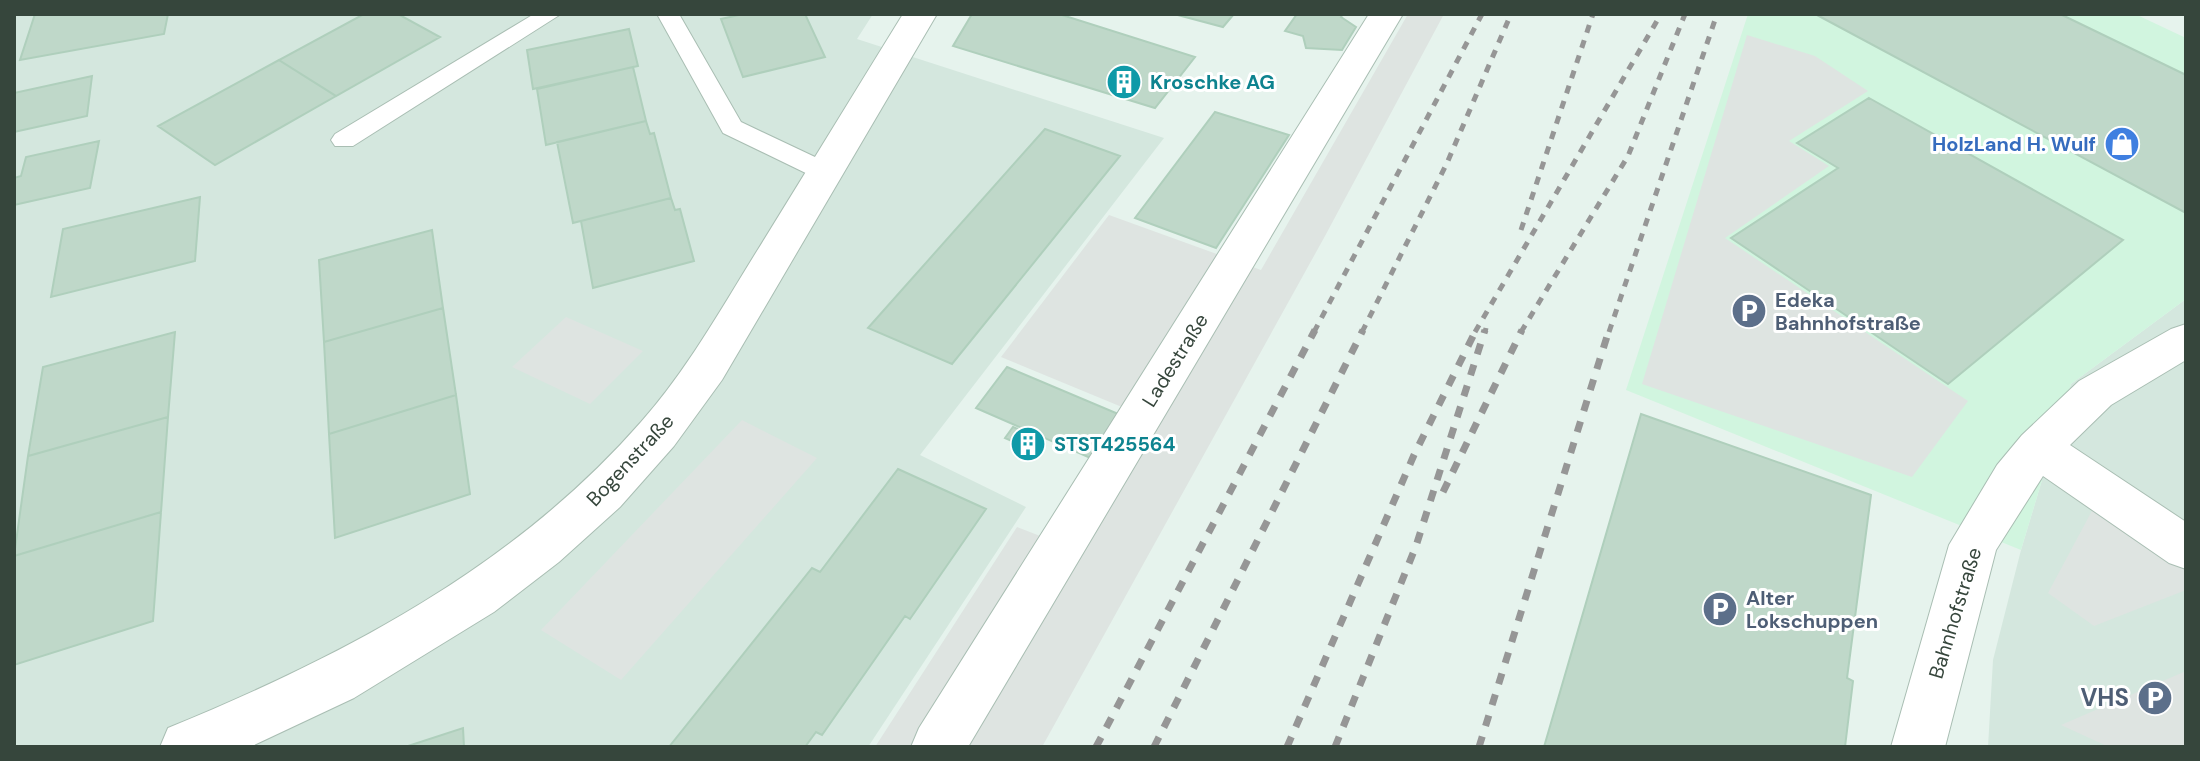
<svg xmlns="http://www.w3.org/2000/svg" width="2200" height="761" font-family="'DM Sans',sans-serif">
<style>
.residential{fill:#d4e7de}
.commercial{fill:#d1f5df}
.parking{fill:#dee4e1}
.building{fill:#bfd8c9;stroke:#afcfbc;stroke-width:2}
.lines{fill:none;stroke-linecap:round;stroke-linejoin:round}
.lane-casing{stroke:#a9beb3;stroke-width:2}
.street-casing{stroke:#a9beb3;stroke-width:2}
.lane{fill:#fff;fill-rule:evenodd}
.street{fill:#fff;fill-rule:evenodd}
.rail-far1{stroke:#969696;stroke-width:5;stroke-dasharray:8 8;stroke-linecap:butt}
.rail{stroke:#969696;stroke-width:7;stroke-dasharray:11 11;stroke-linecap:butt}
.labels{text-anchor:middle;stroke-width:6;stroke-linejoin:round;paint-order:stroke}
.culture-label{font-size:20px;font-weight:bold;fill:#0d838f;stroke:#fff;text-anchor:start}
.shop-label{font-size:20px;font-weight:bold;fill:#366cbe;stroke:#fff;text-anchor:end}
.service-label{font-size:20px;font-weight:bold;fill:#4e5e75;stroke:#fff;text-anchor:start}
.street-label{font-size:20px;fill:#36463c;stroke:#fff}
.near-service-label{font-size:24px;font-weight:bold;fill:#4e5e75;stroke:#fff;text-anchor:end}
</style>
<rect width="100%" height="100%" fill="#e6f3ed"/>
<!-- residential -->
<path class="residential" d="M14,14H873L857,39L1164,138L920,455L1026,507L868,747H14Z
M2186,299V747H1988L1993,660L2021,550L2071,384Z"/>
<!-- commercial -->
<path class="commercial" d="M1748,14H2135L2186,38V299L2071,384L2021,550L1626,390Z"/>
<!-- parking -->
<path class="parking" d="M1408,14H1444L1325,236L1042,747H875L1017,527L1053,541L1134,412L1001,357L1109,215L1261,270Z
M1747,35L1815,56L1868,91L1789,141L1829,166L1725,238L1968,401L1912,477L1642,384Z
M566,317L643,351L590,404L512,367Z
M742,420L817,458L621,680L541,630Z
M2094,507L2186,568V590L2094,626L2048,593Z
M2186,671V747H2109L2061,725Z"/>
<!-- building -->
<path class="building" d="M35,14H168L164,34L20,60Z
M364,14H398L440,37L336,96L279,60Z
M743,14H805L825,57L743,77L721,19Z
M972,14H1059L1195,57L1155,108L953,46Z
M1174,14H1234L1223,27Z
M1297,14H1343L1341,17L1356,27L1342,50L1306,48L1303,36L1285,31Z
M2060,14L2186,75V213L1817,15Z
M629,29L638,66L533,89L527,50Z
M279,60L336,96L215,165L158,126Z
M633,67L646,121L546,145L537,89Z
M92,76L87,116L14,132V93Z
M1869,98L2123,240L1948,384L1731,238L1838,168L1797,143Z
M1215,112L1289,135L1216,248L1135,218Z
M646,121L650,134L654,133L671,198L573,223L557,142Z
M1045,129L1120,156L952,364L868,328Z
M99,141L90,188L14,205V178L21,176L26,157Z
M200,197L195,261L51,297L63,229Z
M671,198L675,210L680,209L694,261L593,288L581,221Z
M432,230L443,308L324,342L319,260Z
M443,308L456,395L329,434L324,342Z
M175,332L168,417L28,456L43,367Z
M1007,367L1123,416L1095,460L976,408Z
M456,395L470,494L335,538L329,434Z
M1641,414L1871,495L1847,678L1853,681L1845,747H1544Z
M168,417L161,512L14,556L28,456Z
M1013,427L1041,438L1033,450L1005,438Z
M898,469L986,509L910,619L905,616L822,735L816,732L805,747H669L812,568L820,572Z
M161,512L153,621L14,665V556Z
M463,728L464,747H405Z"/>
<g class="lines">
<defs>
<path id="lane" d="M534,14H561L353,146H335L331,140L335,134Z
M657,14H679L741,122L834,166L838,172L834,178H816L723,133Z"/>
<path id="street" d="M903,14H937L722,380L674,446L620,507L559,562L494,612L354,698L250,747H160L168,728C344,656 514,567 641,422C687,370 721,309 757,251C806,172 854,93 903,14Z
M1369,14H1403L968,747H911L919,728Z
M2186,324V360L2111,405L2070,445L2186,522V569L2169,563L2043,476L1996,550L1945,747H1891L1949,545L1997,465L2022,435L2079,381L2171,329Z"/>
</defs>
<!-- lane casing -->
<use href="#lane" class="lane-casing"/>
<!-- street casing -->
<use href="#street" class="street-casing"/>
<!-- lane -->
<use href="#lane" class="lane"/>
<!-- street -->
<use href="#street" class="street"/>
<!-- rail-far1 -->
<path class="rail-far1" d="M1521,230L1593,14
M1314,332L1482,14
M1362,332L1447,163L1511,14
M1475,332L1661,14
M1485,332L1486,328
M1521,332L1628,156L1685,14
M1609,332L1717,14"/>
<!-- rail -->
<path class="rail" d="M1443,492L1522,330
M1096,747L1315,330
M1154,747L1363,330
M1287,747L1414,455L1476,330
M1335,747L1416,546L1485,330
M1479,747L1609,330"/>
</g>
<!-- icons -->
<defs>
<symbol id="building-disc" viewBox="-11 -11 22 22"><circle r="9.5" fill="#0f9aa8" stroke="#fff"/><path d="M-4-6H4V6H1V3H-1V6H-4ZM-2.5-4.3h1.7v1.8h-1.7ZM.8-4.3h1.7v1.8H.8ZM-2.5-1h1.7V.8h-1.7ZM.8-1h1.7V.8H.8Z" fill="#fff"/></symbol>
<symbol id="shop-disc" viewBox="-11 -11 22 22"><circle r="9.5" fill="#3f7fe0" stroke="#fff"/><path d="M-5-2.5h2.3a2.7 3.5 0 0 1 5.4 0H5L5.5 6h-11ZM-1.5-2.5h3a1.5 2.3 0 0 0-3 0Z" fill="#fff"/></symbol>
<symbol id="parking-disc" viewBox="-11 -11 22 22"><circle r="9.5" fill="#5c6f8a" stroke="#fff"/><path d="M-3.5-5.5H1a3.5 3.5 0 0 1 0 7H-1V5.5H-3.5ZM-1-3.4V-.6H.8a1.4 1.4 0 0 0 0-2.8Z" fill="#fff"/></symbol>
</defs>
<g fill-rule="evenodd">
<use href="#building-disc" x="1104" y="62" width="40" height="40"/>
<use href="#shop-disc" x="2102" y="124" width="40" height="40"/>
<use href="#parking-disc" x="1729" y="291" width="40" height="40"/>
<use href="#building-disc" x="1008" y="424" width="40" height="40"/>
<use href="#parking-disc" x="1700" y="589" width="40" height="40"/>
<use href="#parking-disc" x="2135" y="678" width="40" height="40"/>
</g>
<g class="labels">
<!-- culture labels -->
<g class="culture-label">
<text x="1150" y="89">Kroschke AG</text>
<text x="1054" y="451">STST425564</text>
</g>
<!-- shop labels -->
<g class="shop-label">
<text x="2096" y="151">HolzLand H. Wulf</text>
</g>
<!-- service labels -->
<g class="service-label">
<text x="1775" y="307">Edeka<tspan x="1775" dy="23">Bahnhofstraße</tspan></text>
<text x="1746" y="605">Alter<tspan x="1746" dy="23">Lokschuppen</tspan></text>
</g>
<!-- street labels -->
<g class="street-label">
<text transform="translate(1175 360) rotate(-58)" y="7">Ladestraße</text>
<text transform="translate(630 460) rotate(-47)" y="7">Bogenstraße</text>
<text transform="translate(1955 613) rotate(-73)" y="7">Bahnhofstraße</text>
</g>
<!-- near-service labels -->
<g class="near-service-label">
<text x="2129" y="706">VHS</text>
</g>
</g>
<!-- border -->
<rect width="2200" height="761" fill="none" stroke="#36463c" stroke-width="32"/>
</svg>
